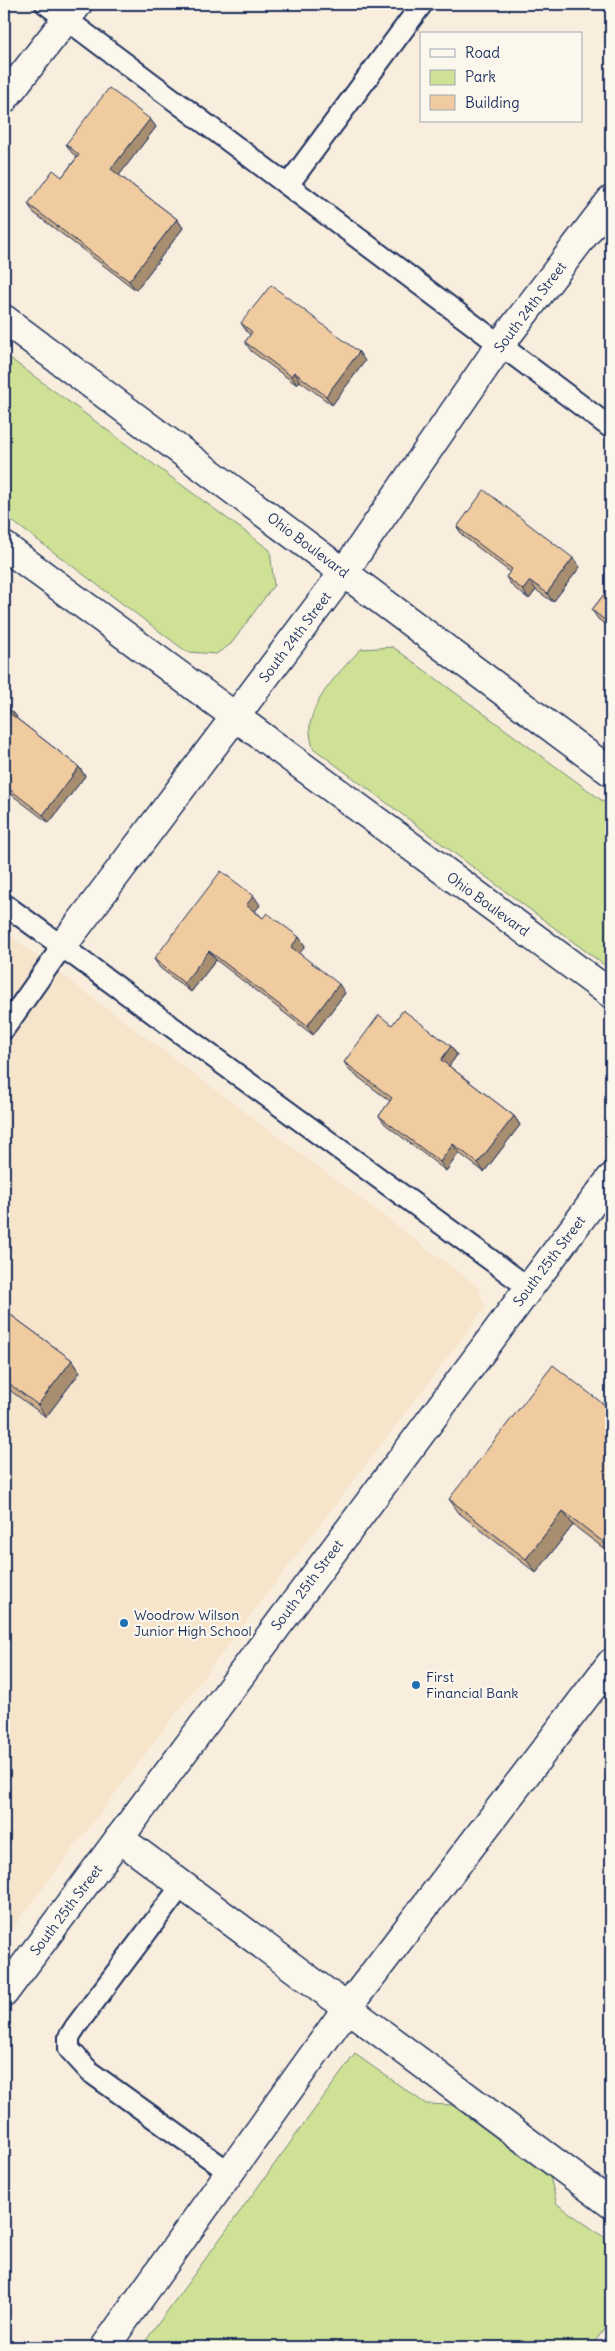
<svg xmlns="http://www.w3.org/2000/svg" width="615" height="2351" font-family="Delius,sans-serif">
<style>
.built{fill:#f6e4cb}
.green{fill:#cee195;stroke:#74887a}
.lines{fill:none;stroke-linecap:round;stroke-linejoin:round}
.lane-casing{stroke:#1b2f5e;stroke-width:24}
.street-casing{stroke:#1b2f5e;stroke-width:31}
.secondary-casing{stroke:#1b2f5e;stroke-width:31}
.lane{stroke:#fbf7ec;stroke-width:20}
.street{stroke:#fbf7ec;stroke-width:28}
.secondary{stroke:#fbf7ec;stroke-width:28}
.wall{fill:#ceaf8a;stroke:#1b2f5e}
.shaded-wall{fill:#a88e70;stroke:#1b2f5e}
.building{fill:#f0cba0;stroke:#1b2f5e}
.poi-dot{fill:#1f6fb2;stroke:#fbf7ec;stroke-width:2}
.labels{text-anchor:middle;stroke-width:4.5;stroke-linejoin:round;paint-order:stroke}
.street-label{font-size:14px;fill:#1b2f5e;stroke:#fbf7ec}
.poi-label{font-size:14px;fill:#1b2f5e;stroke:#fbf7ec;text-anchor:start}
</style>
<rect width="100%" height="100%" fill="#f9eedd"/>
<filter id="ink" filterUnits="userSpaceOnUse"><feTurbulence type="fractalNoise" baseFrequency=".02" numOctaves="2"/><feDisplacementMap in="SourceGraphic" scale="10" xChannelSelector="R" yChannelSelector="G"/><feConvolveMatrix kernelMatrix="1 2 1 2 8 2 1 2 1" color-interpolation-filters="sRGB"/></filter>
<g filter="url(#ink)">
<!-- built -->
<path class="built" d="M4,931L477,1286L486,1307L4,1939Z"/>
<!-- green -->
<path class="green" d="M4,354L270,550L274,585L231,644L216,654L187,652L4,515Z
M393,647L611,807V970L313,748C311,739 308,729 311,720C317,694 343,668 361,649Z
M355,2054L426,2104L452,2105L550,2177L557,2204L611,2242V2320L591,2347H141Z"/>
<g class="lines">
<defs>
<path id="lane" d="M46,4L611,428
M288,185L422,4
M4,904L529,1288
M4,1029L61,948
M182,1885L76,2026L69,2037V2049L90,2072L229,2172"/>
<path id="street" d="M4,99L78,4
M61,948L344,572L500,345L611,200
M119,1838L611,2204
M105,2347L347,2008L611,1663"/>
<path id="secondary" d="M4,319L611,772
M4,546L611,994
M4,1993L611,1178"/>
</defs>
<!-- lane casing -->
<use href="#lane" class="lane-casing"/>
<!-- street casing -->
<use href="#street" class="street-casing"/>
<!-- secondary casing -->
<use href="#secondary" class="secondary-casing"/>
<!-- lane -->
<use href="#lane" class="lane"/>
<!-- street -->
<use href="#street" class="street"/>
<!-- secondary -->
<use href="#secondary" class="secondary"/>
</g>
<!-- wall -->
<path class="wall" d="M150,119L156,127L119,175L177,219L183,228L136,290L34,213L28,204L62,177L77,157L72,153L66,144Z
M241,323L365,361L332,405L300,381L297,385L251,351L245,342L250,335L247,332Z
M457,527L580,567L553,602L536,590L529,599L512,586L506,577L510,572L463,536Z
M611,585V629L598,619L592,610Z
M4,704L10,709L17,717L16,718L79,767L85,776L49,823L4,789Z
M260,905L255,911L263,918L299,937L305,946L299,953L345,993L313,1035L216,960L191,992L160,968L154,959Z
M392,1025L451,1046L457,1055L449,1066L514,1116L520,1125L484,1172L459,1153L446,1171L385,1124L379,1116L390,1101L350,1071L344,1062Z
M4,1310L72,1360L80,1372L46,1417L4,1386Z
M611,1410V1554L573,1525L536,1573L459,1513L449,1499Z"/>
<!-- shaded-wall -->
<path class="shaded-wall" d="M150,119L156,127L117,178L111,169Z
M177,219L183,228L136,290L129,281Z
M359,352L365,361L332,405L326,396Z
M294,372L300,381L297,385L291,376Z
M573,558L580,567L553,602L547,593Z
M530,581L536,590L529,599L523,590Z
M10,709L17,717L14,721L8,712Z
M79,767L85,776L49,823L43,815Z
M254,896L260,905L253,914L246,905Z
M299,937L305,946L298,956L291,947Z
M209,951L216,960L191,992L184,983Z
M339,984L345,993L313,1035L307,1026Z
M451,1046L457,1055L447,1069L441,1060Z
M514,1116L520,1125L484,1172L478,1163Z
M453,1144L459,1153L446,1171L440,1162Z
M72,1360L80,1372L46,1417L38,1405Z
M563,1511L573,1525L536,1573L526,1559Z"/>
<!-- building -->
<path class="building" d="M109,88L150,119L111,169L177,219L129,281L28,204L53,170L62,177L79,155L66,144Z
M271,285L359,352L326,396L294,372L291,376L245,342L252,332L241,323Z
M484,490L573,558L547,593L530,581L523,590L506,577L512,569L457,527Z
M611,585V625L592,610Z
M4,704L10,709L8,712L79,767L43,815L4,785Z
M221,871L254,896L246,905L263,918L267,913L299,937L291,947L339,984L307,1026L209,951L184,983L154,959Z
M403,1010L451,1046L441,1060L514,1116L478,1163L453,1144L440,1162L379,1116L392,1098L344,1062L379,1015L392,1025Z
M4,1310L72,1360L38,1405L4,1380Z
M553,1365L611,1410V1548L563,1511L526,1559L449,1499Z"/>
</g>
<!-- markers -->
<g class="poi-dot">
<circle cx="124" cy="1623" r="5"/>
<circle cx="416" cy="1685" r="5"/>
</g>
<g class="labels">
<!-- street labels -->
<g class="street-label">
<text transform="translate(530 307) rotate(-53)" y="5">South 24th Street</text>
<text transform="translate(308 545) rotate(37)" y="5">Ohio Boulevard</text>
<text transform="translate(295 637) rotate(-53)" y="5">South 24th Street</text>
<text transform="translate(488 904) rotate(36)" y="5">Ohio Boulevard</text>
<text transform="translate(549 1261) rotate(-53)" y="5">South 25th Street</text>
<text transform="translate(307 1585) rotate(-53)" y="5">South 25th Street</text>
<text transform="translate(66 1910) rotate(-53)" y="5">South 25th Street</text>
</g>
<!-- poi labels -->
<g class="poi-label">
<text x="134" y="1620">Woodrow Wilson<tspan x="134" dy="16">Junior High School</tspan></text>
<text x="426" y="1682">First<tspan x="426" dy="16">Financial Bank</tspan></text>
</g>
</g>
<!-- margin -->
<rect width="615" height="2351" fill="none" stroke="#fbf7ec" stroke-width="20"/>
<rect x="10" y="10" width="595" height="2331" fill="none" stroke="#1b2f5e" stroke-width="2" filter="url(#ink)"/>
<!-- legend -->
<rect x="420" y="32" width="162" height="90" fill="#fbf7ec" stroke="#a1a7b3"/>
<rect x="430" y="49" width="25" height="8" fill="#fbf7ec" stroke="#a1a7b3"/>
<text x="465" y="58" font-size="15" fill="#1b2f5e">Road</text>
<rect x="430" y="70" width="25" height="15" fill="#cee195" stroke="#a1a7b3"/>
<text x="465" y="82" font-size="15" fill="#1b2f5e">Park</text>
<rect x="430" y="95" width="25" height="15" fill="#f0cba0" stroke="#a1a7b3"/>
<text x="465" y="108" font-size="15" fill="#1b2f5e">Building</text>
</svg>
